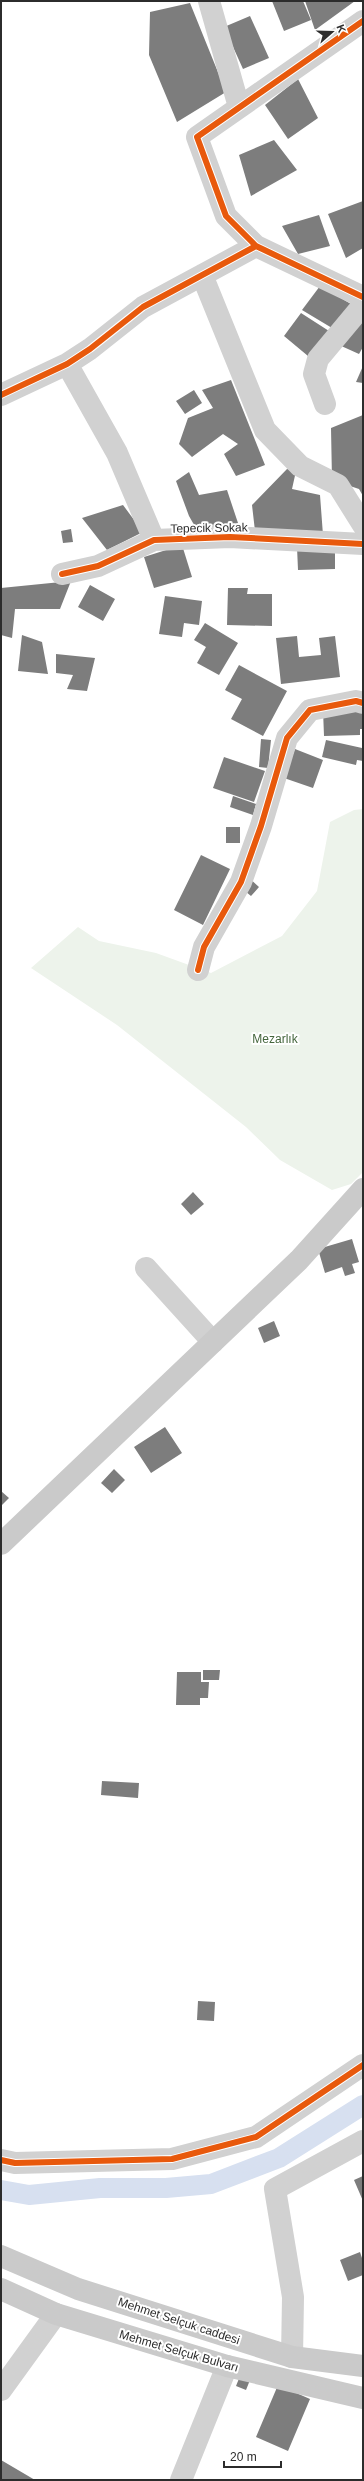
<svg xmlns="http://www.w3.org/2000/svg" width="364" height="2481" font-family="Arial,sans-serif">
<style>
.green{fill:#edf3eb}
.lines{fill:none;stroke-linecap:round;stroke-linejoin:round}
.canal{stroke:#d7e0f0;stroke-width:20}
.building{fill:#7d7d7d}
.street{stroke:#d1d1d1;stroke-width:22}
.secondary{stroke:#cacaca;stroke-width:22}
.cycleway-casing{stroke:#fff;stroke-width:8}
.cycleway{stroke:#e8590c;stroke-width:6}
.labels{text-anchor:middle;stroke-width:4;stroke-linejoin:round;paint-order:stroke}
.street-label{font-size:12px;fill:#2c2c2c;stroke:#fff}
.park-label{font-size:12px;fill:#44653c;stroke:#fff}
</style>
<rect width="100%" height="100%" fill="#fff"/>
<!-- green -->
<path class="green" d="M363,809V1172L351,1184L332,1190L280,1160L246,1127L117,1025L31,968L78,927L99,941L156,953L211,973L282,936L317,891L330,822L354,810Z"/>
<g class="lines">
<!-- canal -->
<path class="canal" d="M1,2190L29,2195L100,2188H166L211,2184L279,2158L363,2105"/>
</g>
<!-- building -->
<path class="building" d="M272,1H303L311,20L284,31Z
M305,1H355L315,30Z
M190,3L226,92L177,122L149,55L150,12Z
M250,16L269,58L243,69L224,27Z
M298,79L318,118L288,139L265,105Z
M274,140L297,170L251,196L239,155Z
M363,201V248L346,258L328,214Z
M319,215L330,246L298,254L282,226Z
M320,286L351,304L332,328L302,310Z
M363,312V347L359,354L328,340Z
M301,313L329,331L308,356L284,336Z
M363,366V383L356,382Z
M231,380L265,465L236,476L224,454L238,444L223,434L192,457L179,444L188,418L213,408L202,390Z
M194,390L202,403L185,414L176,401Z
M363,415V496L359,489L332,480L331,428Z
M287,469L296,471L292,489L320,495L323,535L255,531L252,505Z
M189,472L199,495L227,490L240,529L197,530L189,516L176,481Z
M123,505L143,532L107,550L82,518Z
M71,529L73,542L63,543L61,531Z
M182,545L192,577L154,588L144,557Z
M335,545V569L298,570L297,547Z
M71,581L60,609H15L12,638L1,635V588Z
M90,585L115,599L103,621L78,607Z
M228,588H248L247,594H272V626L227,625Z
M165,596L202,601L199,625L184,623L182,637L159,634Z
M205,623L238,643L219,675L197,663L206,647L194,640Z
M22,635L42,642L48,674L18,671Z
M297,636L299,657L321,655L319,638L335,636L340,677L281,684L276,638Z
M56,654L95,658L87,691L67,689L73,675L56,673Z
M239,665L287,691L263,736L231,719L242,699L225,690Z
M363,701V729H360V735L324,736L323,710Z
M261,739L271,740L268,768L259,767Z
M326,740L362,748L363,744V761L357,760L356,765L322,757Z
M295,749L323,760L313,788L284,778Z
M224,757L265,771L254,802L213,788Z
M233,796L256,804L253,815L230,807Z
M226,827H240V843H226Z
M201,855L230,869L203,925L174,910Z
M248,877L259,887L251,896L240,887Z
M193,1192L204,1204L191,1215L181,1204Z
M352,1239L359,1262L352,1264L355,1273L345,1276L342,1267L325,1273L318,1249Z
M274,1321L280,1336L264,1343L258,1328Z
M165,1427L182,1453L151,1473L134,1447Z
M114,1469L125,1480L112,1493L101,1483Z
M1,1491L9,1498L1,1506Z
M203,1670H220L219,1680H203Z
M177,1672H201V1682H209L208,1698H200V1705H176Z
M102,1781L139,1783L138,1798L101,1795Z
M198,2001L215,2002L214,2021L197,2020Z
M363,2176V2201L354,2180Z
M360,2252L363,2261V2275L348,2281L340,2260Z
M242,2371L252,2375L246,2390L236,2386Z
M278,2385L310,2399L288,2451L256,2437Z
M1,2460L35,2480H1Z"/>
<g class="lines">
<!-- street -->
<path class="street" d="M209,1L239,107
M363,21L197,137L226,216L256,246L363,297
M202,275L265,430L300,466L338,485L363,525
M67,364L117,453L154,540
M1,395L67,364L90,349L143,307L256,246
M325,404L314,374L318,359L363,305
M62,574L98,566L154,540L230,537L363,544
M198,970L204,947L241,882L261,826L287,738L310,710L356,701L363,703
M146,1268L213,1342
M1,2160L15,2163L172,2159L256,2137L363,2065
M292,2357L293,2297L275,2189L363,2141
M1,2390L56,2314
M181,2480L227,2366"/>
<!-- secondary -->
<path class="secondary" d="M1,1544L299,1260L363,1189
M1,2256L78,2289L292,2357L363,2366
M1,2289L56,2314L227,2366L363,2398"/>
<defs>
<path id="cycleway" d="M363,21L197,137L226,216L256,246L363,297
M1,395L67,364L90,349L143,307L256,246
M62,574L98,566L154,540L230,537L363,544
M198,970L204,947L241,882L261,826L287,738L310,710L356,701L363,703
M1,2160L15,2163L172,2159L256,2137L363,2065"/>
</defs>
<!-- cycleway casing -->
<use href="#cycleway" class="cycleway-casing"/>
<!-- cycleway -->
<use href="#cycleway" class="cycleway"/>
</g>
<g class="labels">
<!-- street labels -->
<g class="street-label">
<text transform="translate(209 528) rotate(-1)" y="4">Tepecik Sokak</text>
<text transform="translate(179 2321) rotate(18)" y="4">Mehmet Selçuk caddesi</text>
<text transform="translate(179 2351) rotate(16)" y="4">Mehmet Selçuk Bulvarı</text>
</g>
<!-- park labels -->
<g class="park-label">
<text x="275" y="1043">Mezarlık</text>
</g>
</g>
<!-- border -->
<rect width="364" height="2481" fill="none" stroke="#2c2c2c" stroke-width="4"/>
<!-- north arrow -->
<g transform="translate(332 32) rotate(70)" stroke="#ffffff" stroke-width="3" paint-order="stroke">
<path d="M0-3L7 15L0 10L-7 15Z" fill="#2c2c2c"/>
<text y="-6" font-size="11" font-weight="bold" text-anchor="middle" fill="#2c2c2c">K</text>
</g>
<!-- scale -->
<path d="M224 2461v6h57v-6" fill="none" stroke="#2c2c2c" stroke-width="2"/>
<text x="230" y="2461" font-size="12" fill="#2c2c2c" stroke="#ffffff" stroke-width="3" paint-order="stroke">20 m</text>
</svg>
